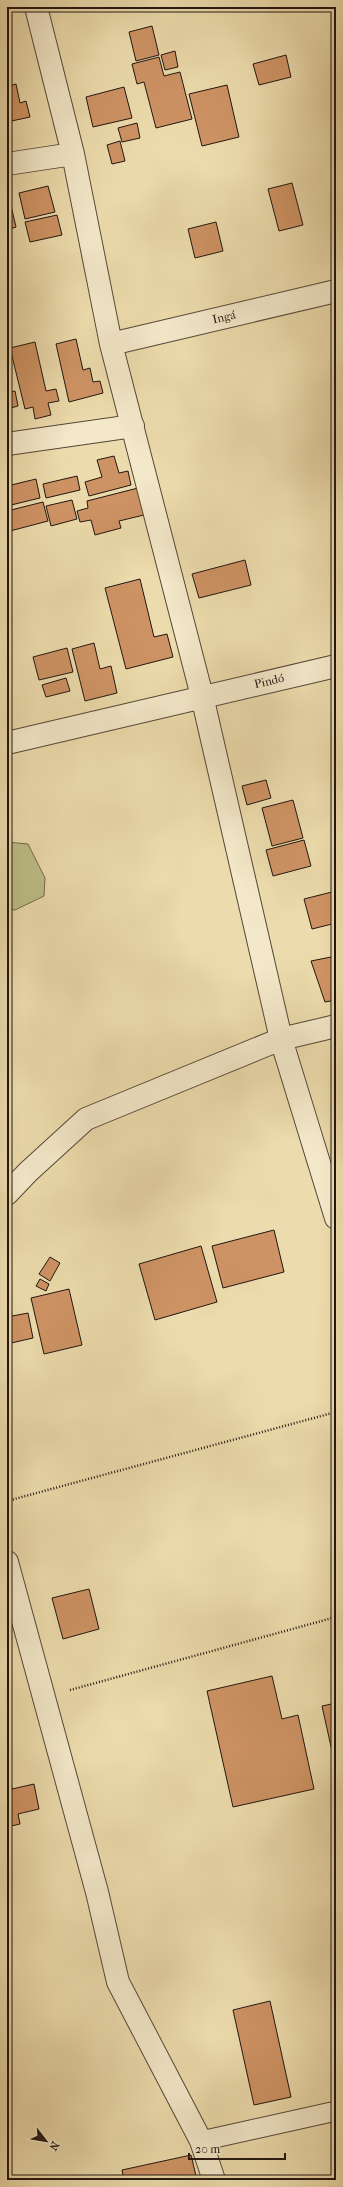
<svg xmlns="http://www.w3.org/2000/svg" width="343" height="2187" font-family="'IM FELL French Canon',serif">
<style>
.green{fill:#bdbe86;stroke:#6f6a4c}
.building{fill:#ce9364;stroke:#211611}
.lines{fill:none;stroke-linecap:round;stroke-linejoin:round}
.service-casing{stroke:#544738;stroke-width:21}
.minor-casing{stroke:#544738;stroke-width:24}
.path{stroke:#211611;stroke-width:2.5;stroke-dasharray:1 2;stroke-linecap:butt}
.service{stroke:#f3e8c9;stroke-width:19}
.minor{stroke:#f3e8c9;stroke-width:22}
.labels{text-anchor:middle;stroke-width:3.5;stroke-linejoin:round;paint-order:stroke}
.street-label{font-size:12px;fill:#211611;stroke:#f3e8c9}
</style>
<rect width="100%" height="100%" fill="#ecdbac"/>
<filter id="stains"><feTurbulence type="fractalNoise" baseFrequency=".005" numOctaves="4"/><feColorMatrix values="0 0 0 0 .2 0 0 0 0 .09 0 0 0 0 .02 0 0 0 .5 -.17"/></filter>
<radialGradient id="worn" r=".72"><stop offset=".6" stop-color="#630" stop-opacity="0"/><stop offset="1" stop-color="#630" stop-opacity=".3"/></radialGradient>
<!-- green -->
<path class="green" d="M7,842L28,844L45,878L44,896L15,910L7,909Z"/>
<!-- building -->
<path class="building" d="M152,26L159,55L136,61L129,32Z
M175,51L178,67L165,70L161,55Z
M286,55L291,77L259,85L253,64Z
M159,57L164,76L180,72L192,119L156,128L144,82L137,84L132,64Z
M7,81L8,86L16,84L20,103L26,101L30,117L7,122Z
M227,85L239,137L202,146L189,94Z
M124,87L132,118L93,127L86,97Z
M137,123L140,138L122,142L118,128Z
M120,141L125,161L112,164L107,145Z
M292,183L303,225L279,231L268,189Z
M48,186L55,212L25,219L19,193Z
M8,193L16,227L7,230V194Z
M57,215L62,235L30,242L25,222Z
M216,222L223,251L195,258L188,229Z
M76,339L83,370L90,368L93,382L100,381L103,393L69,402L56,344Z
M35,342L46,391L56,389L59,401L48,403L51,415L35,419L33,407L25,409L10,348Z
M15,391L18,406L7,409V393Z
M114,456L119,473L128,471L131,485L89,496L85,482L102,477L97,460Z
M77,476L80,490L46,498L43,484Z
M36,479L40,498L11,505L7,486Z
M138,488L144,515L119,521L121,528L95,535L91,520L80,522L77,511L88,508L87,501Z
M72,500L77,519L51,526L46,506Z
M43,502L48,521L10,531L7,511Z
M245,560L251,585L199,598L192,574Z
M140,579L154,637L167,634L173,657L126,669L105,588Z
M7,618L12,622L7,631Z
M94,643L100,669L111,666L117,693L85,701L72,649Z
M67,648L73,672L39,680L33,657Z
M66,678L70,691L46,697L42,685Z
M266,780L271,798L247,805L242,786Z
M293,800L303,838L272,846L262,808Z
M304,840L311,866L273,876L266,850Z
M336,891V923L312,929L304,899Z
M336,956V1000L325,1002L311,961Z
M274,1230L284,1272L223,1288L212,1246Z
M201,1246L217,1302L155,1320L139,1264Z
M50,1257L60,1263L50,1281L39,1274Z
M40,1279L49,1284L46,1291L36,1286Z
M69,1289L82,1345L44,1354L31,1298Z
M28,1313L33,1338L7,1344V1317Z
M89,1589L99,1629L63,1639L52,1598Z
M272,1676L282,1719L298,1715L314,1789L233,1807L207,1691Z
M336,1703V1769L322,1706Z
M10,1778L12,1789L34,1784L39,1809L18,1814L20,1824L7,1827V1779Z
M270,2001L291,2097L254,2105L233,2010Z
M191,2155L197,2180H124L122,2170Z"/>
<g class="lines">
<defs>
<path id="service" d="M201,2141L336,2111"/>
<path id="minor" d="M36,7L73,154L111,344L202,696L281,1039L336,1218
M7,164L73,154
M111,344L336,291
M7,444L133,426
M7,743L336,666
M7,1194L28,1172L86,1119L281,1039L336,1026
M7,1562L97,1892L118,1982L201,2141L214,2180"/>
</defs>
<!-- service casing -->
<use href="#service" class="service-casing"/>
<!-- minor casing -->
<use href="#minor" class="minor-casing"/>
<!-- path -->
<path class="path" d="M7,1501L336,1412
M70,1690L336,1617"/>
<!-- service -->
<use href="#service" class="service"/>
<!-- minor -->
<use href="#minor" class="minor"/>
</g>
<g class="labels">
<!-- street labels -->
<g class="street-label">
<text transform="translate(224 317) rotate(-13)" y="4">Ingá</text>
<text transform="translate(269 681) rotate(-13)" y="4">Pindó</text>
</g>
</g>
<!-- margin -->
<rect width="343" height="2187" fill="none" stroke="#ecdbac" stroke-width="24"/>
<rect x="8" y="8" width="327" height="2171" fill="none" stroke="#211611" stroke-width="2"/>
<rect x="12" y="12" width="319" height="2163" fill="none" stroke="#211611"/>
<!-- north arrow -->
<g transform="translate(46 2141) rotate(121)" stroke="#f3e8c9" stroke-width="3" paint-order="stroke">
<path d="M0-3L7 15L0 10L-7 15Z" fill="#211611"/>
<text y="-6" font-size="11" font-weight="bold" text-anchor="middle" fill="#211611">N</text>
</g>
<!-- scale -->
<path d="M189 2153v6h96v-6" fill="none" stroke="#211611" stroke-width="2"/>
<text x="195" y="2153" font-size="12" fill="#211611" stroke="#f3e8c9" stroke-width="3" paint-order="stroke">20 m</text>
<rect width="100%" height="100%" filter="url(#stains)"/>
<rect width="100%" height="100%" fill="url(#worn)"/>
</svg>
